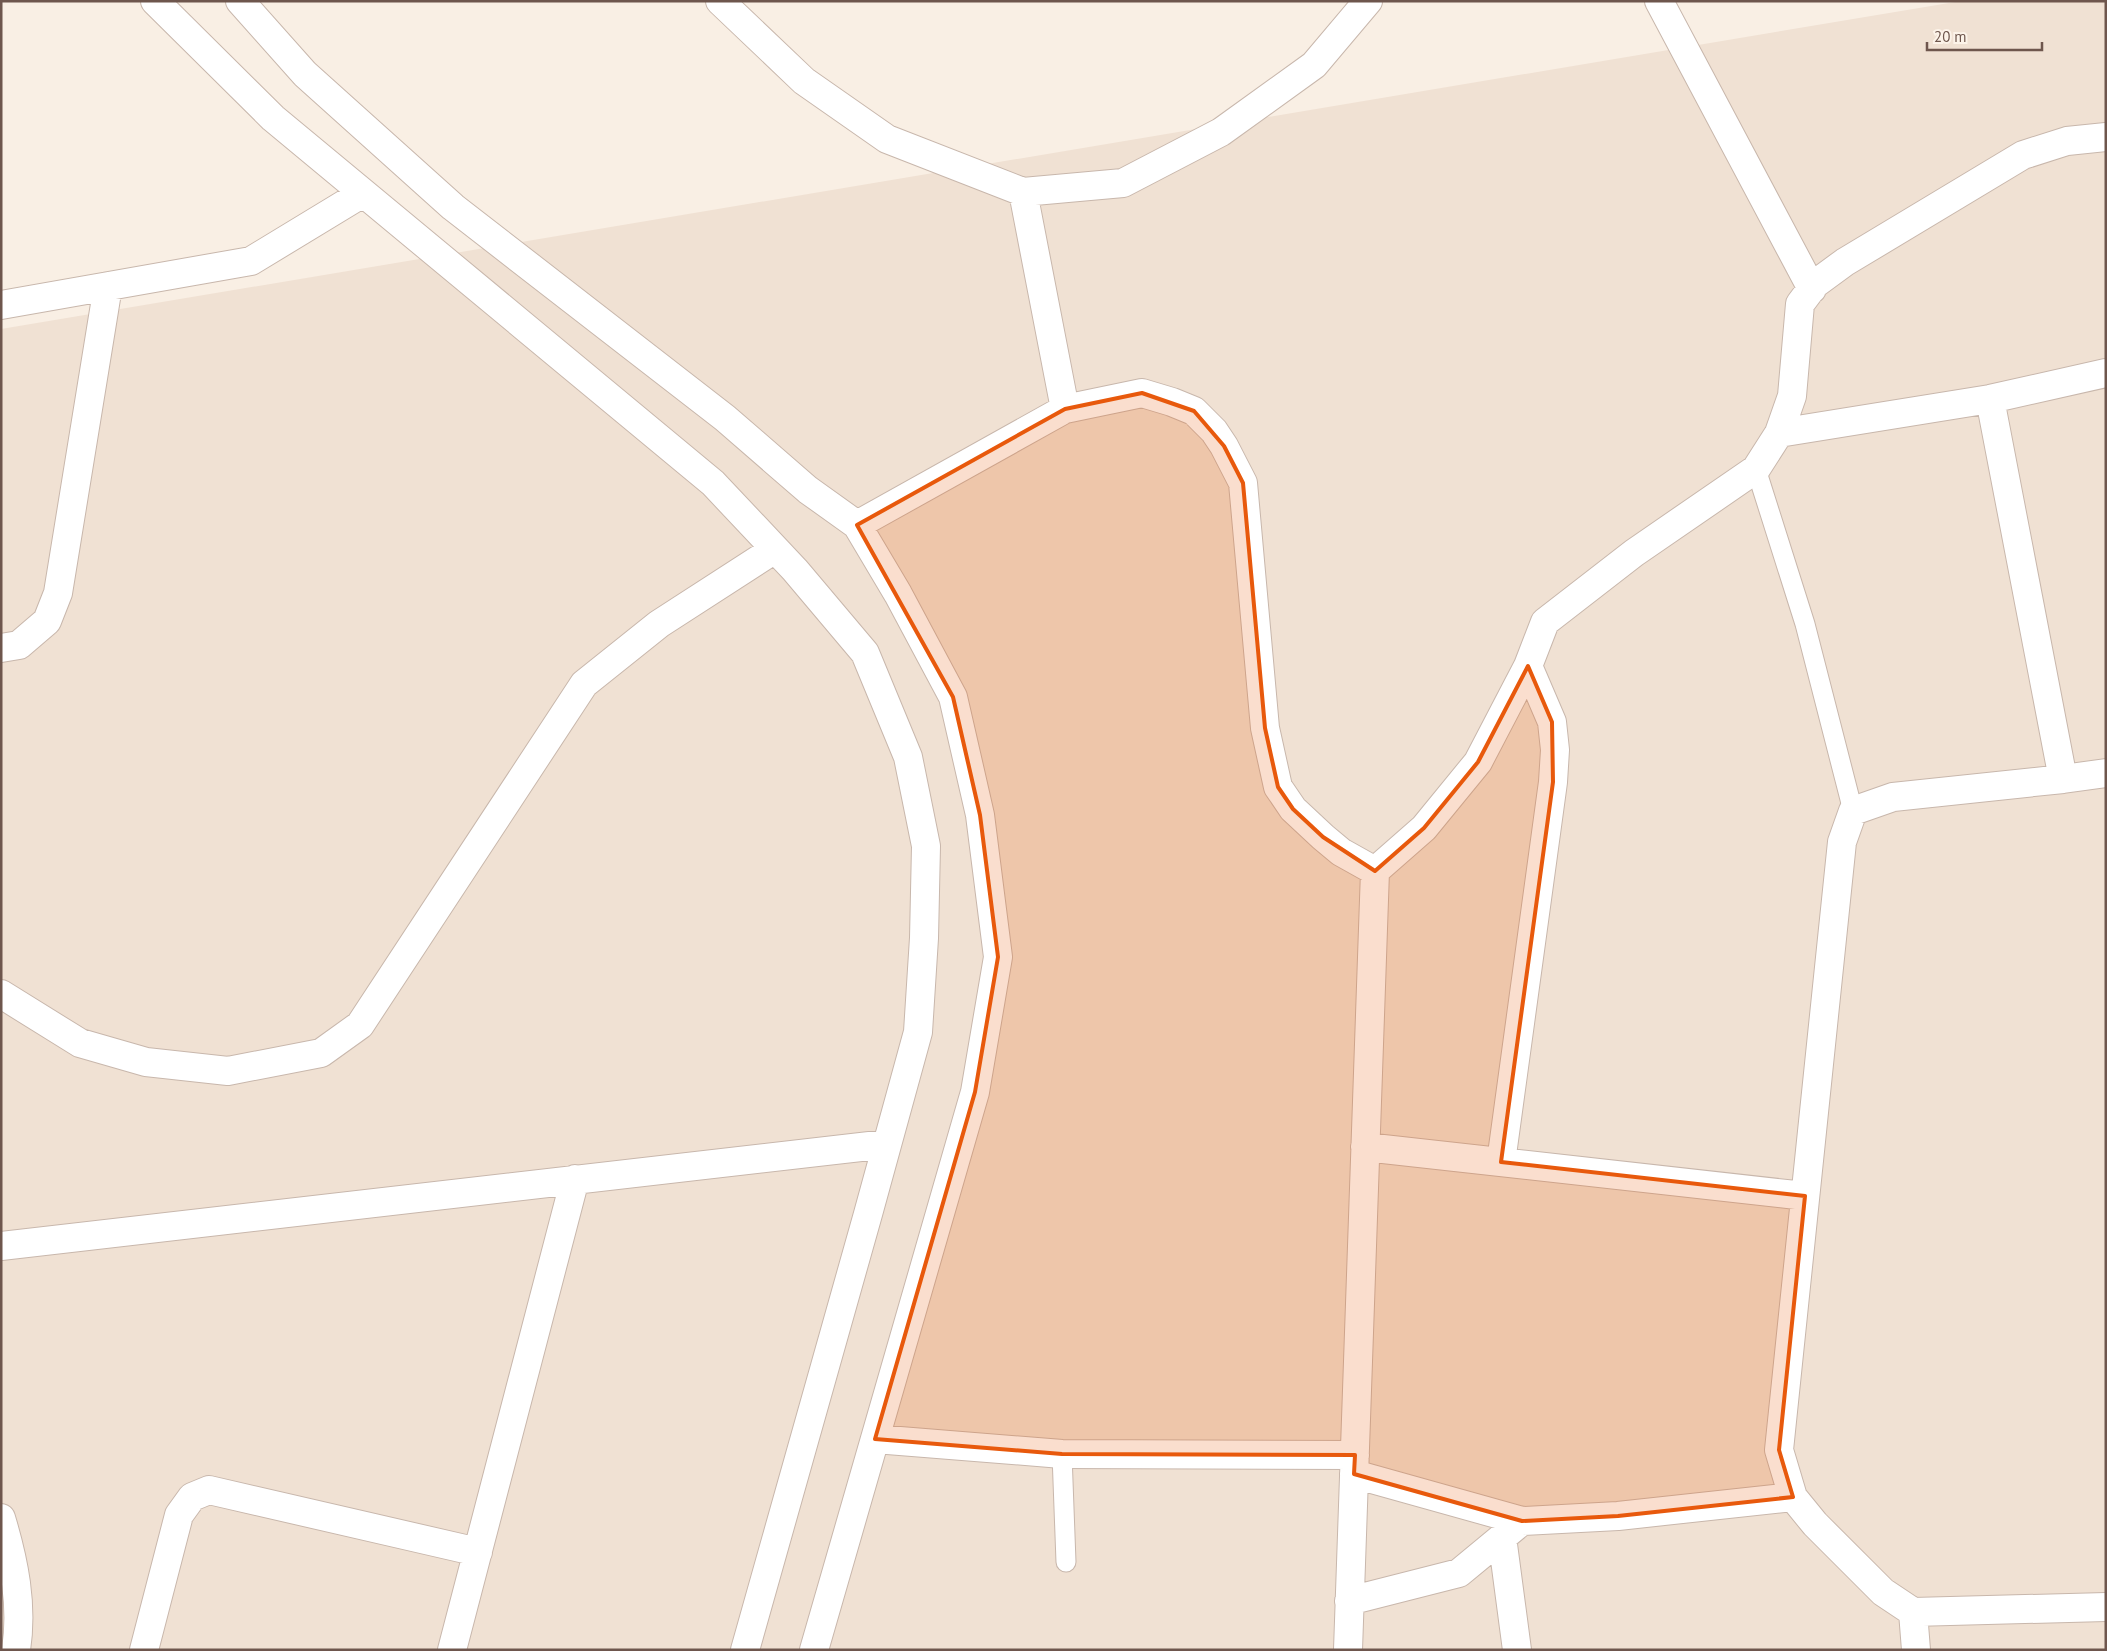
<svg xmlns="http://www.w3.org/2000/svg" width="2107" height="1651" font-family="'PT Sans',sans-serif">
<style>
.residential{fill:#f0e1d3}
.lines{fill:none;stroke-linecap:round;stroke-linejoin:round}
.service-casing{stroke:#c8b7ac;stroke-width:21}
.minor-casing{stroke:#c8b7ac;stroke-width:30}
.service{stroke:#fff;stroke-width:19}
.minor{stroke:#fff;stroke-width:28}
.marked{fill:#e8590c;fill-opacity:0.2;stroke:#e8590c;stroke-width:4;stroke-linejoin:round}
</style>
<rect width="100%" height="100%" fill="#f9efe4"/>
<!-- residential -->
<path class="residential" d="M1961,1H2106V1650H1V329Z"/>
<g class="lines">
<defs>
<path id="service" d="M1756,469L1805,624L1853,811
M1062,1454L1066,1562"/>
<path id="minor" d="M155,1L273,118L713,483L795,570L865,653L908,757L926,846L924,938L918,1032L868,1214L745,1650
M240,1L305,74L453,207L725,418L808,490L857,525L898,594L953,697L980,815L998,957L975,1092L814,1650
M720,1L804,81L887,139L1023,192L1123,183L1221,132L1314,65L1368,1
M1659,1L1812,289
M1023,192L1065,409
M1,305L251,261L363,193
M1990,399L2063,779
M1779,433L1990,399L2106,373
M857,525L1065,409L1142,393L1172,402L1194,411L1214,431L1224,446L1243,483L1265,728L1278,787L1293,809L1323,837L1341,852L1375,871
M1,648L19,645L47,621L58,593L108,286
M1,994L80,1043L146,1062L228,1071L321,1053L360,1025L584,684L659,624L775,549
M1365,1147L1805,1196
M1501,1162L1553,782L1555,750L1552,722L1528,666
M1,1246L887,1144
M875,1439L1062,1454L1355,1455
M1354,1474L1522,1521L1618,1516L1793,1497
M1,1518C14,1561 23,1605 16,1650
M1502,1537L1517,1650
M1349,1601L1459,1573L1522,1521
M1913,1612L2106,1607
M144,1650L179,1515L192,1497L209,1490L478,1552
M452,1650L575,1179
M1348,1650L1375,871L1424,828L1478,762L1528,666L1545,622L1634,553L1756,469L1779,433L1792,396L1800,304L1815,284L1845,262L2023,155L2067,141L2106,137
M1916,1650L1913,1612L1883,1592L1815,1524L1793,1497L1779,1450L1842,842L1853,811L1893,797L2063,779L2106,773"/>
</defs>
<!-- service casing -->
<use href="#service" class="service-casing"/>
<!-- minor casing -->
<use href="#minor" class="minor-casing"/>
<!-- service -->
<use href="#service" class="service"/>
<!-- minor -->
<use href="#minor" class="minor"/>
</g>
<!-- marked area -->
<path class="marked" d="M1142,393L1194,411L1224,446L1243,483L1265,728L1278,787L1293,809L1323,837L1375,871L1424,828L1478,762L1528,666L1552,722L1553,782L1501,1162L1805,1196L1779,1450L1793,1497L1618,1516L1522,1521L1354,1474L1355,1455L1062,1454L875,1439L975,1092L998,957L980,815L953,697L857,525L1065,409Z"/>
<!-- border -->
<rect width="2107" height="1651" fill="none" stroke="#6e564d" stroke-width="5"/>
<!-- scale -->
<path d="M1927 42v8h115v-8" fill="none" stroke="#6e564d" stroke-width="2.5"/>
<text x="1934" y="42" font-size="15" fill="#6e564d" stroke="#fcf3e9" stroke-width="4" paint-order="stroke">20 m</text>
</svg>
